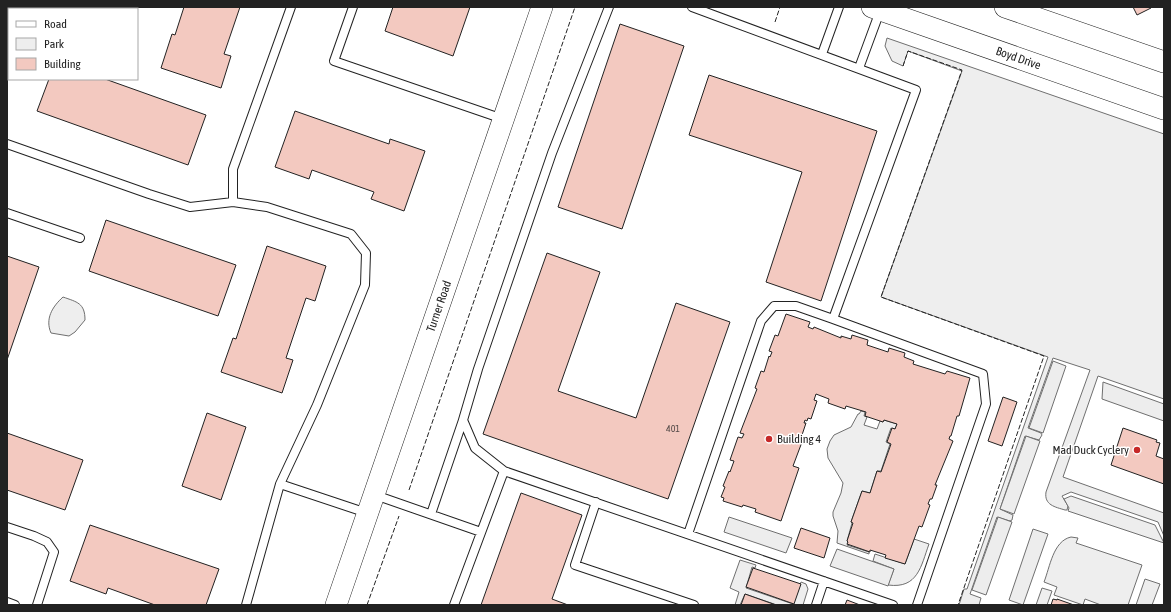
<svg xmlns="http://www.w3.org/2000/svg" width="1171" height="612" font-family="'Asap Condensed',sans-serif">
<style>
.green{fill:#eee;stroke:#6f6f6f}
.parking{fill:#ededed;stroke:#6f6f6f}
.building{fill:#f3c9c0;stroke:#222}
.lines{fill:none;stroke-linecap:round;stroke-linejoin:round}
.service-casing{stroke:#222;stroke-width:10}
.tertiary-casing{stroke:#222;stroke-width:22}
.service{stroke:#fff;stroke-width:8}
.tertiary{stroke:#fff;stroke-width:21}
.fence{stroke:#222;stroke-width:1;stroke-dasharray:5 2;stroke-linecap:butt}
.poi-dot{fill:#c62828;stroke:#fff;stroke-width:1.5}
.labels{text-anchor:middle;stroke-width:3;stroke-linejoin:round;paint-order:stroke}
.number-label{font-size:10px;fill:#564c4a}
.street-label{font-size:12px;fill:#222;stroke:#fff}
.poi-label{font-size:12px;fill:#222;stroke:#fff;text-anchor:start}
</style>
<rect width="100%" height="100%" fill="#fff"/>
<!-- green -->
<path class="green" d="M887,38L1164,134V399L1098,376L1063,477L1164,513V536L1158,522L1071,492L1062,496L1068,506L1067,510H1065C1055,507 1044,505 1046,492L1090,370L1053,358L1028,428L1041,433L1042,435L1039,440L1025,436L1000,509L1013,515L1012,520L1010,521L997,517L970,594L981,598L979,605H959L964,589H967L1048,357L881,297L962,71L908,51L903,66L892,61L885,46Z
M63,297C77,302 85,303 85,320L75,332L69,336L51,333C45,319 52,307 63,297Z
M861,411L865,412L864,416L867,417L864,425L877,429L880,421L883,422L884,420L897,424L895,429L891,428L886,442L890,444L881,471H877L870,493L862,491L851,522L852,523L847,541L848,542L847,545L869,552V554L837,543L838,531L833,516V512L841,493L843,483L828,458L827,449L830,441L834,435L851,427L858,414H859Z
M1071,537L1078,538L1076,543L1142,565L1128,605H1101L1085,599L1083,605L1054,595L1057,587L1044,582C1050,567 1053,541 1071,537Z
M914,539L929,544C921,566 918,589 888,585L894,569L873,561L875,554L905,564Z
M740,560L756,565L755,568L752,567L746,588L793,604L801,582L806,584L808,589L803,605H777L745,594L740,605H735L739,592L730,588Z
M1042,588L1052,591L1047,605H1036Z"/>
<!-- parking -->
<path class="parking" d="M1053,361L1066,366L1043,433L1029,428Z
M1103,382L1164,404V421L1102,399Z
M1026,436L1040,441L1014,514L1000,509Z
M1071,496L1155,525L1164,543L1068,511L1069,508L1064,499Z
M729,517L792,538L786,553L724,532Z
M998,517L1012,522L986,595L972,590Z
M1033,529L1048,534L1023,605L1009,600Z
M837,549L894,569L888,586L830,566Z
M1145,579L1160,584L1152,605H1136Z"/>
<!-- building -->
<path class="building" d="M66,7H132L131,9H66Z
M184,7H240L224,54L231,56L221,88L161,68L172,34L175,35Z
M393,7H470L453,56L385,31Z
M1133,7H1151V8L1137,15Z
M620,24L684,46L622,229L558,207Z
M709,75L877,131L821,301L766,282L802,172L689,135Z
M49,79H105L206,115L188,165L37,111Z
M295,111L389,144L390,139L425,151L404,211L371,199L374,192L312,170L309,179L275,167Z
M106,220L236,265L218,316L89,271Z
M267,246L326,266L315,301L306,298L286,358L293,360L282,393L221,372L233,338L236,339Z
M547,253L600,272L558,391L636,418L676,303L730,322L668,499L483,434Z
M7,256L39,267L7,360Z
M786,314L810,322L808,327L813,329L814,327L841,338V336L851,339L852,335L868,340L867,345L888,352L889,348L905,353L904,357L914,361L913,364L945,374L947,371L970,378L959,416H957L951,436H950L949,439L953,441L935,485H937L932,499H930L928,504L930,505L922,527L919,526L905,564L885,558L886,555L870,550V552L847,544L848,542L847,541L853,523L851,522L862,491L870,493L877,471L881,472L891,444L887,442L892,428L895,429L897,424L884,420L883,422L865,416L866,412L846,406L845,409L828,403L829,399L816,394L814,400L817,401L811,419L808,418L807,421L805,420L804,423H806L800,441L802,442L793,466L799,468L781,521L755,512L756,509L743,505L742,507L723,501L724,498L721,497L725,487L723,486L729,471L730,472L734,461L730,460L738,437L742,438L744,434L740,433L757,389L755,388L761,371L764,372L769,356L770,357L772,352L769,351L775,335L778,336Z
M1003,397L1017,402L1002,446L988,441Z
M207,413L246,427L221,500L182,486Z
M1123,428L1157,440L1156,442L1160,443L1156,456L1164,459V484L1111,465Z
M7,433L83,460L65,510L7,490Z
M521,493L582,515L552,599L568,605H481Z
M90,525L219,569L206,605H155L108,588L106,594L70,581Z
M801,528L830,538L824,558L794,548Z
M753,568L801,584L794,604L746,587Z
M745,594L776,605H741Z
M1053,599L1057,600V599L1074,605H1051Z
M847,600L860,605H845Z"/>
<g class="lines">
<defs>
<path id="service" d="M353,7L334,61L503,119
M692,7L916,90L833,319L983,374L986,404L917,605
M29,9L30,7
M822,54L839,7
M859,68L880,11
M7,72L9,66
M7,144L149,194L190,207L233,202L267,207L351,234L366,253L365,285L317,405L280,484L246,605
M233,202V169L291,7
M7,213L80,238
M504,471L893,605
M280,484L367,513
M375,495L481,532
M596,502L575,565L694,605
M431,514L463,420
M7,527L34,536L47,542L54,552L37,605
M688,534L761,321L774,306H796L833,319
M7,602L15,605
M454,605L504,471L475,448L463,420L478,369L552,153L609,7
M816,605L824,581"/>
<g id="tertiary">
<path id="s1" d="M872,7L1164,109"/>
<path d="M1005,7L1164,62"/>
<path id="s2" d="M336,605L542,7"/>
</g>
</defs>
<!-- service casing -->
<use href="#service" class="service-casing"/>
<!-- tertiary casing -->
<use href="#tertiary" class="tertiary-casing"/>
<!-- service -->
<use href="#service" class="service"/>
<!-- tertiary -->
<use href="#tertiary" class="tertiary"/>
<!-- fence -->
<path class="fence" d="M775,22L780,7
M903,66L908,51L962,70L881,297L1044,356L958,605
M409,490L575,7
M367,605L399,516"/>
</g>
<!-- markers -->
<g class="poi-dot">
<circle cx="769" cy="439" r="4"/>
<circle cx="1137" cy="450" r="4"/>
</g>
<g class="labels">
<!-- number labels -->
<g class="number-label">
<text x="673" y="432">401</text>
</g>
<!-- street labels -->
<g class="street-label">
<text dy="4" stroke="none"><textPath href="#s1" startOffset="155">Boyd Drive</textPath></text>
<text dy="4" stroke="none"><textPath href="#s2" startOffset="316">Turner Road</textPath></text>
</g>
<!-- poi labels -->
<g class="poi-label">
<text x="777" y="443">Building 4</text>
<text x="1129" y="454" text-anchor="end">Mad Duck Cyclery</text>
</g>
</g>
<!-- border -->
<rect width="1171" height="612" fill="none" stroke="#222222" stroke-width="16"/>
<!-- legend -->
<rect x="8" y="8" width="130" height="72" fill="#ffffff" stroke="#a7a7a7"/>
<rect x="16" y="21" width="20" height="6" fill="#ffffff" stroke="#a7a7a7"/>
<text x="44" y="28" font-size="12" fill="#222222">Road</text>
<rect x="16" y="38" width="20" height="12" fill="#eeeeee" stroke="#a7a7a7"/>
<text x="44" y="48" font-size="12" fill="#222222">Park</text>
<rect x="16" y="58" width="20" height="12" fill="#f3c9c0" stroke="#a7a7a7"/>
<text x="44" y="68" font-size="12" fill="#222222">Building</text>
</svg>
